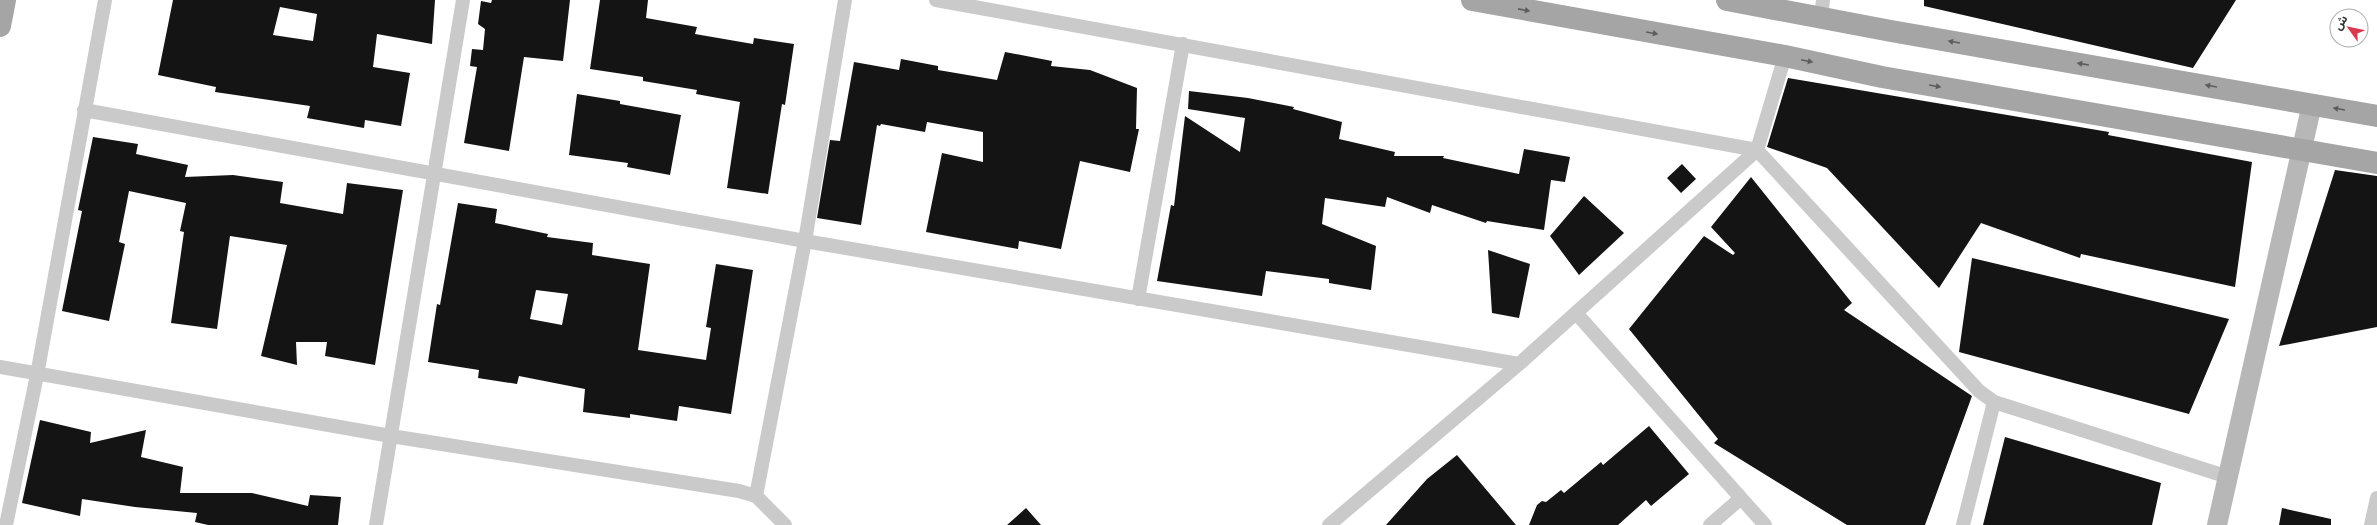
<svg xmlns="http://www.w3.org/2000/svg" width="2377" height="525" font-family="Overpass,'Noto Sans Arabic',sans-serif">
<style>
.building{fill:#141414;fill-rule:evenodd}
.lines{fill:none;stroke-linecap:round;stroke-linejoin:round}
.street{stroke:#cacaca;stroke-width:14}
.secondary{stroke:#b7b7b7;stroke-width:20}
.primary{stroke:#a5a5a5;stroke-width:22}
.oneway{fill:#5d5d5d}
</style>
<rect width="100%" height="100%" fill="#fff"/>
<!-- building -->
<path class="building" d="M173,0H435L432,44L377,34L373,67L410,73L401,126L365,120L364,128L307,118L310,106L215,92L216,87L158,75ZM280,7L317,14L313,41L273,35Z
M492,0H570L563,61L524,57L509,151L464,143L477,67L470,66L472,49L483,50L485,29L478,24L481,1L491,3Z
M600,0H648L646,18L697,27L695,34L753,44L754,38L794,44L785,105L782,104L768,194L727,188L740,102L696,94L697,90L643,81V77L590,69Z
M1924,0H2236L2193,68L1924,6Z
M1005,52L1052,61L1051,66L1090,70L1137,88L1136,129H1139L1130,172L1080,161L1061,249L1019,241L1018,249L926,232L942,153L983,162V132L927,122L925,132L881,124L880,126L877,125L861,225L817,218L830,140L840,141L854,62L899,70L901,59L938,66V70L997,80Z
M1788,78L2109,132L2108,135L2252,162L2235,287L2081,254L2080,258L1981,223L1939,288L1827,168L1767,147Z
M1189,91L1248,98L1294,107L1293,109L1342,122L1339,139L1395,152L1394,156H1444L1443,158L1519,174L1524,149L1570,157L1565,182L1551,180L1544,230L1487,221L1486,223L1432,205L1430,213L1387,197L1385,207L1325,198L1322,224L1376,246L1371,290L1329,283V279L1266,271L1262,296L1157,281L1171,205L1174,206L1185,116L1240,152L1245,118L1188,109Z
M577,94L620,101V104L681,115L670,175L627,167L628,163L569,155Z
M93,137L138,144L136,154L188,165L185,177L233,175L283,182L280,203L343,214L347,183L403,190L375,365L325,356L327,342H296L297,365L261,356L287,245L230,236L217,329L171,323L184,232L180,231L186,203L129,191L119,242L125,244L109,321L62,311L82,211L78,210Z
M1682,164L1696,179L1681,193L1667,178Z
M2335,170L2377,176V327L2279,346Z
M1751,177L1852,303L1844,310L1972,396L1925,525H1847L1714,443L1718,439L1629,329L1704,236L1733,255L1735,253L1711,227Z
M1584,196L1624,233L1579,275L1550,236Z
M458,203L497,209L495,223L548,234L547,237L593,243L592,255L650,264L638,350L706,360L711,328L706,327L716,264L753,270L731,414L679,406L677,421L630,414V418L583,412L585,389L519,376L517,384L478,378L479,370L428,362L437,304L440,305ZM536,290L568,294L562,325L530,319Z
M1488,250L1530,264L1519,318L1492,313Z
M1972,258L2229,319L2189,414L1959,352Z
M40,420L91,432L90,443L146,430L141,457L183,467L180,493H252L308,506L310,495L341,497L338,525H208L195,522L197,513L135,507L82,499L80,516L22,503Z
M1649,426L1689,474L1651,506L1646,500L1618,525H1529L1537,505L1542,501L1546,502L1561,490L1564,493L1601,462L1603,465Z
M2005,437L2161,483L2152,525H1983Z
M1457,455L1516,525H1386L1427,479Z
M1026,508L1041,525H1007Z
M2282,508L2331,519V525H2279Z"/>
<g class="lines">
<!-- street -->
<path class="street" d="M936,0L1757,150L1979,391L1994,402L2013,408L2228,477
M1821,17L1823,0
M84,110L805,241L1519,364
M1138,299L1183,44
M1576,313L1765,525
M0,367L391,436L739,491L756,496L785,525
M756,496L805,241L845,0
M6,525L37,375L105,0
M376,525L463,0
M1329,525L1519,364L1757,150L1785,56
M1710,525L1740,499
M1963,525L1994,402
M2371,525L2377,498"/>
<!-- secondary -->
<path class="secondary" d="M2217,525L2312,104"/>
<!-- primary -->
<path class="primary" d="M1472,0L1785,56L1882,77L2377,163
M1727,0L1891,31L2377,116
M0,26L5,0"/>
</g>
<!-- one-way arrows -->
<defs><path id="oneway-solid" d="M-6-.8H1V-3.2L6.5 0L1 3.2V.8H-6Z"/></defs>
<g class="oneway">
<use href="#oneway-solid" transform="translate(1524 10) rotate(11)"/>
<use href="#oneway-solid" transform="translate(1652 33) rotate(10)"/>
<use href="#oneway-solid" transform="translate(1954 42) rotate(-170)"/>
<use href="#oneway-solid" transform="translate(1807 61) rotate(12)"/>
<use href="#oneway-solid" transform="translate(2083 64) rotate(-171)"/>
<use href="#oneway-solid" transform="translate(1935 86) rotate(10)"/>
<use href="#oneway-solid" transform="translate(2211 86) rotate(-170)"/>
<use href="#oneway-solid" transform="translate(2339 109) rotate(-170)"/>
</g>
<!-- north arrow -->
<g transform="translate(2349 28) rotate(303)"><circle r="19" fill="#ffffff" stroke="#ababab"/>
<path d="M0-3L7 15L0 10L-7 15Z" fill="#d9394e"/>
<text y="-6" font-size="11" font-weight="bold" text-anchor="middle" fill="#2d2d2d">ش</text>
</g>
</svg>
